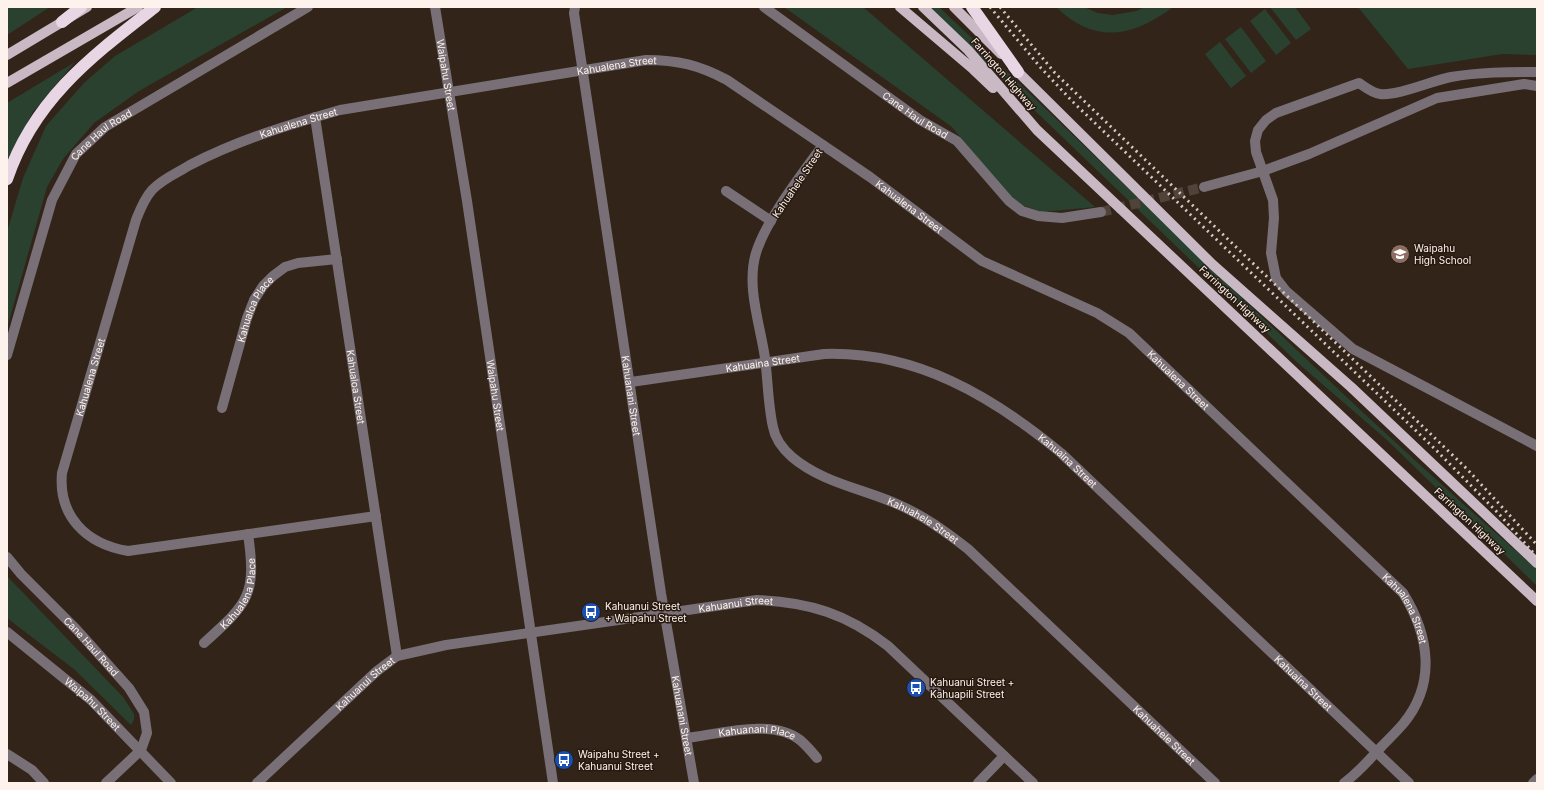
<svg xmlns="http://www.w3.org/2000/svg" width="1544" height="790" font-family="Inter,sans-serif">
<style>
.grass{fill:#2a4130}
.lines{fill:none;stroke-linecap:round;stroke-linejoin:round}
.minor-tunnel{stroke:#504339;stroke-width:10;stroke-dasharray:10 5;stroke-linecap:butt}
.minor{stroke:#787076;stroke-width:10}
.major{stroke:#c9b9c5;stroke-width:10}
.highway{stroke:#e9d6e5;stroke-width:12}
.rail{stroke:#d5cac2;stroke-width:3;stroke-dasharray:2 4;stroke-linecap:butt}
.labels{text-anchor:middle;stroke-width:3;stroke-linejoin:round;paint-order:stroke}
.street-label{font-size:10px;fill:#fdf3ec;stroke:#281a10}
.poi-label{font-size:10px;fill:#fdf3ec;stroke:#281a10;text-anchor:start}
</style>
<rect width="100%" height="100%" fill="#322419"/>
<!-- grass -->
<path class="grass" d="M7,7H50L7,35Z
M198,7H287L139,91L94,123L63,159L47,187L7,328V232L23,178L46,126L84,83L115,56Z
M784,7H863L1095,207L1041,212L1019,204L1005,191L952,127Z
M927,7H939C1138,195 1330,390 1537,569V586L1387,440L1299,364Z
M1056,7H1084L1098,13L1113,15L1136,11L1145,7H1173C1133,37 1095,45 1056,7Z
M1270,7H1295L1311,29L1296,40Z
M1358,7H1537V55L1502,54L1408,69Z
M1265,9L1291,43L1276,55L1250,21Z
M1241,27L1266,61L1251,73L1225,39Z
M1220,42L1246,76L1231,88L1205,54Z
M75,62L33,112L7,162V103Z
M7,576L123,697L134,714V720L131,725L75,670L7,618Z"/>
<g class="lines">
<!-- minor-tunnel -->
<path class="minor-tunnel" d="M1101,212L1204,187"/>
<!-- minor -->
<g class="minor">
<path id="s1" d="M435,7L467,201L553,783"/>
<path id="s2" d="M575,7L574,13L661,593L694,783"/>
<path id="s3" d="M764,7L920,120L957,141L1009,201L1022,211L1038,216L1062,218L1101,212"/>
<path d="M1537,72C1508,72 1479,72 1451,77C1431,81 1398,96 1380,94C1372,93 1365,87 1359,83L1276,113L1266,120L1258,130L1255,141L1256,152L1273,200L1274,218L1271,253L1276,278L1286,291L1353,349L1537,446"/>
<path id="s4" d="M315,117L397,656"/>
<path id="s5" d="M823,145C802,174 766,220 756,253C746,286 760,324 765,358C768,381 768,405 773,427C775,439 783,449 792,457C821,482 863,489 897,504C923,515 946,532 968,549L1215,783"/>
<path d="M1204,187L1263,171L1309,154L1437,98L1524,84L1537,86"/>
<path d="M726,191L771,221"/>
<path id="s6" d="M7,355L52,200L76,154L105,127L308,7"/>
<path id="s7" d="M631,382L824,354C916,351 992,396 1061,453L1409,783"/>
<path id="s8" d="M222,408L247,318L254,300L263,286L273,276L285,267L298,263L337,259"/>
<path id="s9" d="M376,516L128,551C86,544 58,516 62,473L136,220C140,210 144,199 152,190C162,179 177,173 190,165C238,140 288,125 340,110L646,60C678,60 699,65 727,80L870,177L982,261L1097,313L1129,333L1403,593C1429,635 1437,683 1403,724C1396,732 1389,739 1382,746C1370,759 1358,773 1344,783"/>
<path id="s10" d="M7,557L21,574L77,630L129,688L144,712L147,733L141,750L106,783"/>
<path id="s11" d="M7,632L91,700L171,783"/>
<path id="s12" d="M204,643C248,603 257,596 248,534"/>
<path id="s13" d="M687,738C719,734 773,718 800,740C806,745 812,752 817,758"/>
<path d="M7,754L32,770L44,783"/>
<path id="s14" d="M257,783L377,671L397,656L446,645L757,600C809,602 847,614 888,646L1033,783"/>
<path d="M978,783L1004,756"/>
<path d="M1533,783L1537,779"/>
</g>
<!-- major -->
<path class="major" d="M900,7L973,69L993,88
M923,7L968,50L1037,130L1537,601
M954,7L1001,54
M7,55L87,7
M1013,67L1212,264L1351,387L1537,563
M7,83L138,7"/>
<!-- highway -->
<path class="highway" d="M972,7L1018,72
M62,22L81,7
M7,179C34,99 92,56 155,7"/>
<!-- rail -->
<path class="rail" d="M990,7L1041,68L1073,102L1435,449L1499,514L1537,557
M1000,7L1055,73L1467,469L1537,545"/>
</g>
<!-- icons -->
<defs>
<symbol id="school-disc" viewBox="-11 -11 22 22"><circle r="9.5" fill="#8d6e63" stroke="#281a10"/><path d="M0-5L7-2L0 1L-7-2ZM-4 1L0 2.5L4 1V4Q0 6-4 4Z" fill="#fff"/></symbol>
<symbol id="bus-disc" viewBox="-11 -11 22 22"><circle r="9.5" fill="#1a4fb4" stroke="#281a10"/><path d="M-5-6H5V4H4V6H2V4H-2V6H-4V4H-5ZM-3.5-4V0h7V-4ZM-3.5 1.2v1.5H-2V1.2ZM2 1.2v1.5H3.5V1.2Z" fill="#fff"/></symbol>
</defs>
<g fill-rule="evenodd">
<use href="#school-disc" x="1389" y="243" width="22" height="22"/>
<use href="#bus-disc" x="580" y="601" width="22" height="22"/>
<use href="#bus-disc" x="905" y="677" width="22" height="22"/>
<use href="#bus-disc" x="553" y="749" width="22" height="22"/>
</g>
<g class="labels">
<!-- street labels -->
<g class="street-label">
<text dy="4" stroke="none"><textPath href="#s9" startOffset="1148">Kahualena Street</textPath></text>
<text transform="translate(1004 74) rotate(49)" y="4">Farrington Highway</text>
<text dy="4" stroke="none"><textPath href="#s1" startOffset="69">Waipahu Street</textPath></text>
<text dy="4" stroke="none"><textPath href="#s3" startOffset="186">Cane Haul Road</textPath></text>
<text dy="4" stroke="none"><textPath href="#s9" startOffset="824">Kahualena Street</textPath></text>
<text dy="4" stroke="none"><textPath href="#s6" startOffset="245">Cane Haul Road</textPath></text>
<text transform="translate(797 183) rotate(-56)" y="4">Kahuahele Street</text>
<text dy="4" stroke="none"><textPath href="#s9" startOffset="1484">Kahualena Street</textPath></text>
<text transform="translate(1235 299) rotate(43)" y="4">Farrington Highway</text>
<text dy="4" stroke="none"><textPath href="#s8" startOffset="105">Kahualoa Place</textPath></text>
<text dy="4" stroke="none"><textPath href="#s7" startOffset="133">Kahuaina Street</textPath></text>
<text dy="4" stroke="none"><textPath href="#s9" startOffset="464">Kahualena Street</textPath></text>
<text dy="4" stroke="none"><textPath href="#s9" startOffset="1807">Kahualena Street</textPath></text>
<text dy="4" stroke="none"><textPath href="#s4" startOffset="273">Kahualoa Street</textPath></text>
<text dy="4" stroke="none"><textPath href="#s1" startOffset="393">Waipahu Street</textPath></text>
<text dy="4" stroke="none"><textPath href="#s2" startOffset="393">Kahuanani Street</textPath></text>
<text dy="4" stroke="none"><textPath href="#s7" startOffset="468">Kahuaina Street</textPath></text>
<text dy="4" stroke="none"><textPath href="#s5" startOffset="486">Kahuahele Street</textPath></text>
<text transform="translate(1470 521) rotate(43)" y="4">Farrington Highway</text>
<text dy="4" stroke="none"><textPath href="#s12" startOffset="63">Kahualena Place</textPath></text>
<text dy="4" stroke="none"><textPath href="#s14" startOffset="532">Kahuanui Street</textPath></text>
<text dy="4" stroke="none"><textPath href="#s9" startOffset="2131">Kahualena Street</textPath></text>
<text dy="4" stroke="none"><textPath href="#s10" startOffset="123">Cane Haul Road</textPath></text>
<text dy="4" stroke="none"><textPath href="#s7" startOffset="792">Kahuaina Street</textPath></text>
<text dy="4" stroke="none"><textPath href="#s14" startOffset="147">Kahuanui Street</textPath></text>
<text dy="4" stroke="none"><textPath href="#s11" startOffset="112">Waipahu Street</textPath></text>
<text dy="4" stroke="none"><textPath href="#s2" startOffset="717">Kahuanani Street</textPath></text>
<text dy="4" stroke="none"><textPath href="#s5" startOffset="810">Kahuahele Street</textPath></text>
<text dy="4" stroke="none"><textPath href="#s13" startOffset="71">Kahuanani Place</textPath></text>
</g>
<!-- poi labels -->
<g class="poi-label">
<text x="1414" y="252">Waipahu<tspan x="1414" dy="12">High School</tspan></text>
<text x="605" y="610">Kahuanui Street<tspan x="605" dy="12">+ Waipahu Street</tspan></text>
<text x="930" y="686">Kahuanui Street +<tspan x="930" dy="12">Kahuapili Street</tspan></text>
<text x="578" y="758">Waipahu Street +<tspan x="578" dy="12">Kahuanui Street</tspan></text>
</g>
</g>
<!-- border -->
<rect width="1544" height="790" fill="none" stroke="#fdf3ec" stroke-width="16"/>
</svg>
